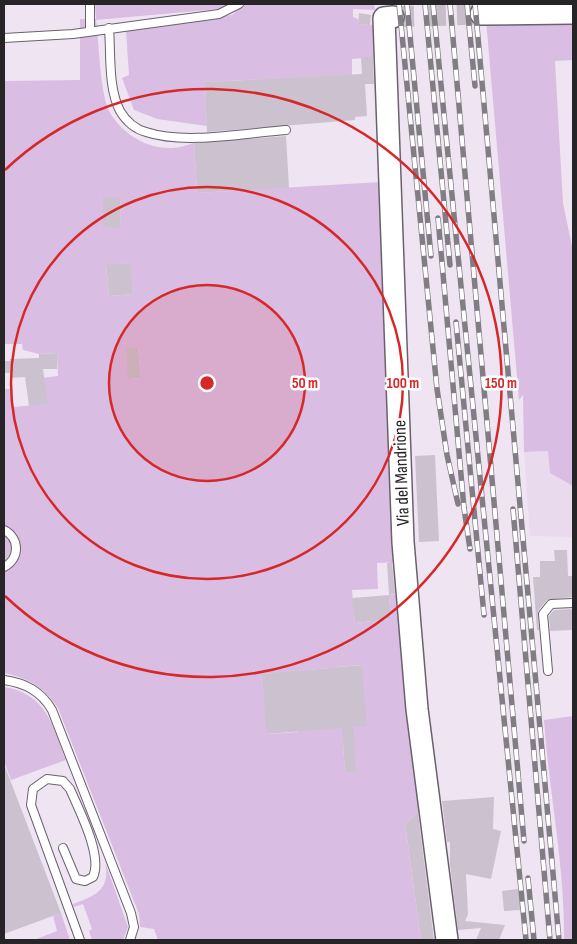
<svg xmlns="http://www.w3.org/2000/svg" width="577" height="944" font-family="'Sofia Sans Condensed',sans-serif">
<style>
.built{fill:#e9daee}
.green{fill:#dabde3;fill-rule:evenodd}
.building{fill:#ccc2cf}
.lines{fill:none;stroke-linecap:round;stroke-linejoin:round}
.secondary-tunnel{stroke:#c7beca;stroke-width:21;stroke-dasharray:21 11;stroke-linecap:butt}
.lane-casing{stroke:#6a616d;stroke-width:10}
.secondary-casing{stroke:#6a616d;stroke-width:24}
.lane{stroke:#fff;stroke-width:8}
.secondary{stroke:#fff;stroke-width:21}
.rail-casing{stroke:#827c84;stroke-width:5.5}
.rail{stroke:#fff;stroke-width:4;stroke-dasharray:11;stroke-linecap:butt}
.ring{fill:none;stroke:#d62828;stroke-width:2.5}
.labels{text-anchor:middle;stroke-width:5;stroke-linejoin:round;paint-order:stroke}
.street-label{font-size:18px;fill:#272428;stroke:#fff}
.centre{fill:#d62828;stroke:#fff;stroke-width:2.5}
.ring-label{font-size:15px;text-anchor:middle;font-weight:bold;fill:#d62828;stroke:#fff;stroke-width:5;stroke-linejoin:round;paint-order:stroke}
</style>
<rect width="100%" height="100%" fill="#efe5f2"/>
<!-- built -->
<path class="built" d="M548,451L550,473L573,486V537L530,536L524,452Z"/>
<!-- green -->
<path class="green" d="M95,4H374L375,10L353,9V17L358,19V24L375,25L376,57L352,59V75L205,82L207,126L157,119L134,110L122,78L129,75L126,31L232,15L241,7L96,20C99,42 100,92 109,111C121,133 146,149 172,148C179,148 187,145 194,143L197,193L381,182L399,562L377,563L378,589L352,590L355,623L391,619L389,595L401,594L422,810L405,823L421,940H158L154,929L140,927L139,914L58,708C44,687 28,678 4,673V384V389H11L13,407L47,404L42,378L58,376L57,353L39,354L23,350L22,344H4V81L80,80V19H96ZM103,198H121L120,227H103ZM129,263L133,294L109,296L106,266ZM138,347L141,378L129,379L126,349ZM362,665L341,727L336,667ZM328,668L301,731L297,671ZM293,672L298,732L267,734L262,674ZM354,743L357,771H345L343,744Z
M573,18V60L555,61L563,203L573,251V486L550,473L548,451L524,452L523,395L519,400L486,20Z
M4,687C47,694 52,725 66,760L11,780L4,761Z
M573,716V940H564C565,867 549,793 544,720Z
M105,862L128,927L123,940H92L89,931L92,929L83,904L74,907L73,904C95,896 111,890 105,862Z
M61,913L70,940H34L57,931L53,916Z"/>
<!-- building -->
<path class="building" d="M359,13L371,15L370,25L358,24Z
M361,57H373L374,84H365L367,116L355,117V120L207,132L205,82L362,74Z
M286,136L289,188L197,193L194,143Z
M103,197L121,198L120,228L103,227Z
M130,263L133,294L109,296L106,265Z
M138,347L141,378L128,379L126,348Z
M57,353V369H43L48,404L29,406L25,377L10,378V373H4V361H10V359L39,358V354Z
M435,455L439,541L419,542L415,456Z
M554,550H567L568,576H573V597L547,600L538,611L539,630H537L533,577H540V561H555Z
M392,562L395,594L389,595L387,563Z
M389,595L391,619L355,623L352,598Z
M573,609V630L550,631L549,616L554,610Z
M362,665L367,726L353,727L357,771L345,772L342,728L266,734L262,674Z
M4,764L61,913L4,934Z
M494,797L493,829L501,831L491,879L466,874L468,914L465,921L505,925L499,940H476L481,928L458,930L450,864V842H447L442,801Z
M418,813L434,940H421L405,823Z
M518,889L521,910L504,911L502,891Z"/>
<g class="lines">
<!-- secondary-tunnel -->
<path class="secondary-tunnel" d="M393,17L481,14"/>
<defs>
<path id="lane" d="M90,4V31
M109,28C111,54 108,88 120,111C126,121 135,129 146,132C185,145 244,133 286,130
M4,38L73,34L219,14L239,4
M4,530C20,538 20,559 4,567
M548,671L543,614L551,604L573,603
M4,680C25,683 41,691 52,710L131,913L134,927L130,940
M63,848L76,879L85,881L93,877C103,856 79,810 70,789L63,781L47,779L33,789L31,805L80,940"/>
<path id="secondary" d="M481,14L573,13
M393,17L384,18L403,542L417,709L447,940"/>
</defs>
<!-- lane casing -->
<use href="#lane" class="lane-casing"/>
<!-- secondary casing -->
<use href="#secondary" class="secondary-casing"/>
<!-- lane -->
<use href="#lane" class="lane"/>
<!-- secondary -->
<use href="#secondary" class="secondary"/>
<defs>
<path id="rail" d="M399,4L437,389L447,455L458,504
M407,4L431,256
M425,4L450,265
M433,4L526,940
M450,4L524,841
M467,4L475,86
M475,4L559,940
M438,218L464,508L470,549
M456,322L484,615
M513,509L550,940
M528,878L534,940"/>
</defs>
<!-- rail casing -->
<use href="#rail" class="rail-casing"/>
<!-- rail -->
<use href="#rail" class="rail"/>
</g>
<!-- distance rings -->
<circle cx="207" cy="383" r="98" fill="#d62828" fill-opacity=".12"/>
<g class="ring">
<circle cx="207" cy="383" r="98"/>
<circle cx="207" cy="383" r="196"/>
<path d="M5 170A294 294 0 1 1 5 596"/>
</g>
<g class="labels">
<!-- street labels -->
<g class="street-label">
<text transform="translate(401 473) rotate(-92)" y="6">Via del Mandrione</text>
</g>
</g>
<circle cx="207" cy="383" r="8" class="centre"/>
<g class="ring-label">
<text x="305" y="388">50 m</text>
<text x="403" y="388">100 m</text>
<text x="501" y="388">150 m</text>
</g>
<!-- border -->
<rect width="577" height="944" fill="none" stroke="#272428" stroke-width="10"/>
</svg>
